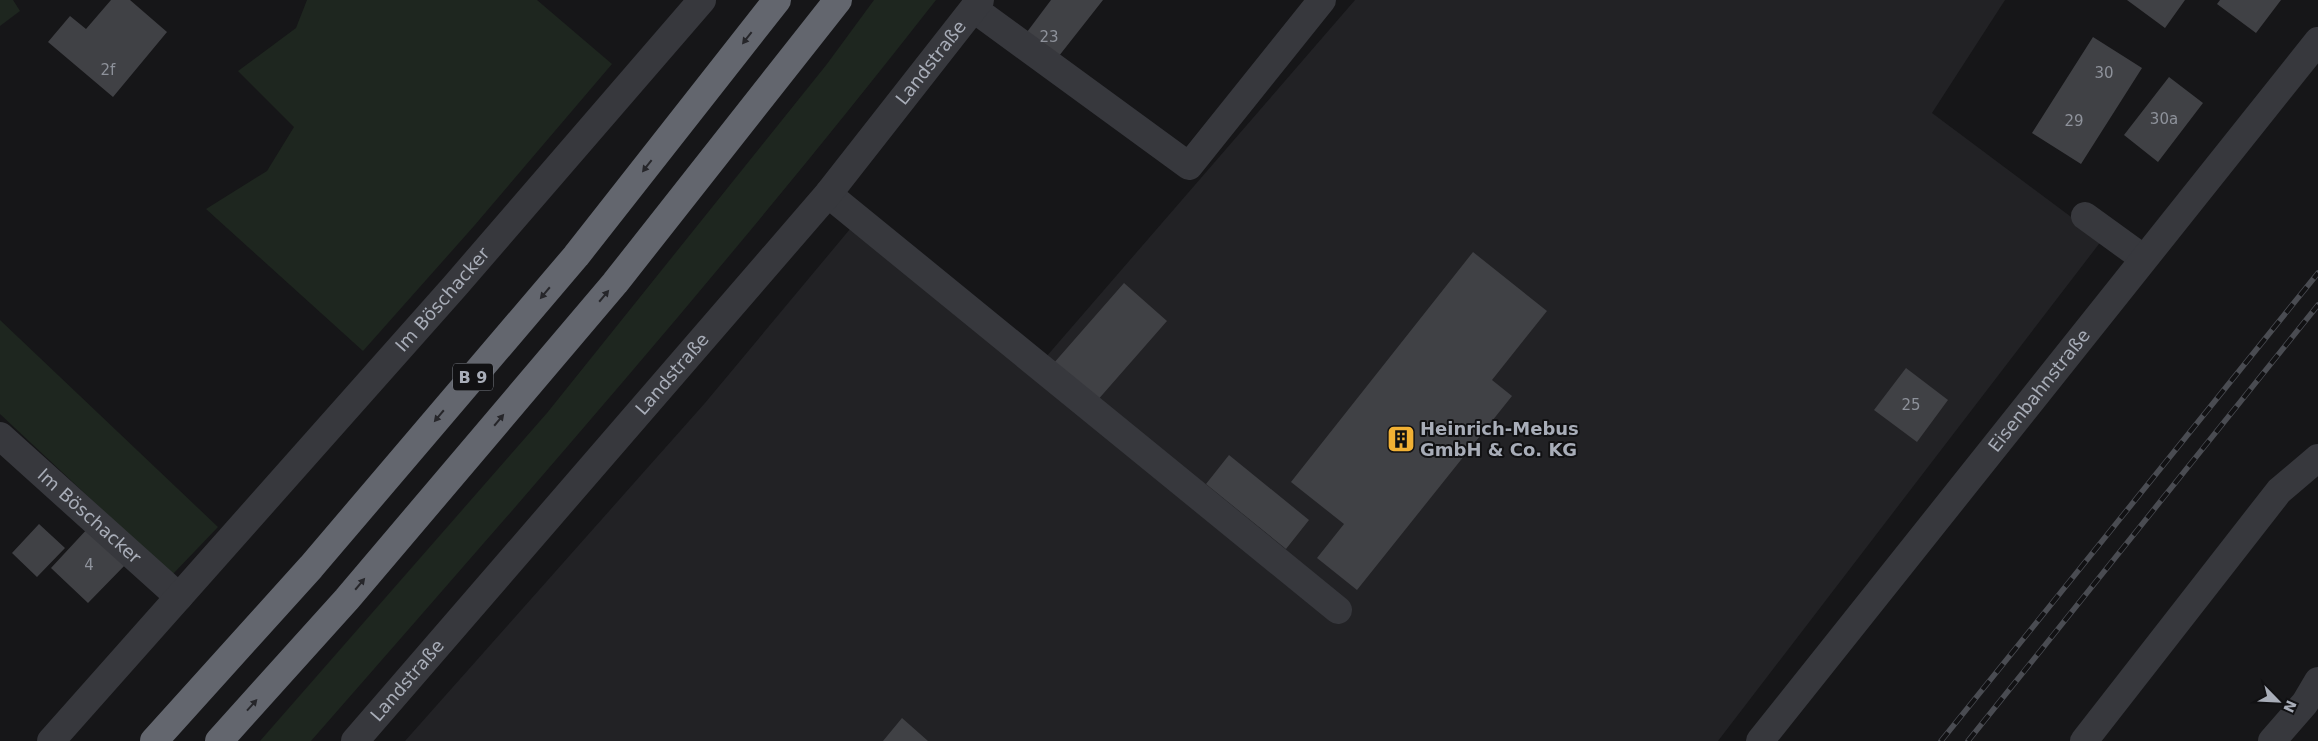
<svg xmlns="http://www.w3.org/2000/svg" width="2318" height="741" font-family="'DejaVu Sans',sans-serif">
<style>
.built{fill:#222225}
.green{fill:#1e261f}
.building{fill:#404145}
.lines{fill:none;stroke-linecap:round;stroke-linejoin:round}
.minor{stroke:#37383d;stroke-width:28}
.highway{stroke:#63666e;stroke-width:28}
.rail-casing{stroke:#4a4c52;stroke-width:5.5}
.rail{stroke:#111113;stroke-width:4;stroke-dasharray:11;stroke-linecap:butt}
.oneway{fill:#26262a}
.labels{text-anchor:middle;stroke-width:4;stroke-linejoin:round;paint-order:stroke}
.number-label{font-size:15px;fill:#8e929b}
.shield{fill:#111113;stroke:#7b7e86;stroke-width:1}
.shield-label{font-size:16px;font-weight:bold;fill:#a8adb8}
.street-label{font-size:18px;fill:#a8adb8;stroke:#111113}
.poi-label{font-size:18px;font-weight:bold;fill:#a8adb8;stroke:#111113;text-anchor:start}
</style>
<rect width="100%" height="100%" fill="#161618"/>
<!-- built -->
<path class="built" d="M1355,0H2005L1932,113L2102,240L1718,741H405L705,403L865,211L1046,357Z"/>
<!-- green -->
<path class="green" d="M0,0H13L20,11L0,26Z
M307,0H537L612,64L474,226L363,351L206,209L267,171L294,127L238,71L296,28Z
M874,0H936C737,255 524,498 311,741H260L547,413L827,64Z
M0,320L218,527L172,575L0,414Z"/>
<!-- building -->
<path class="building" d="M111,0H130L167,32L113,97L48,42L70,16L86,29Z
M1051,0H1103L1055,61L1024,36Z
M2127,0H2185L2165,28Z
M2220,0H2281L2256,33L2217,4Z
M2093,37L2142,68L2081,164L2032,133Z
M2169,77L2203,103L2158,162L2124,135Z
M1473,252L1547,311L1492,380L1512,396L1357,590L1317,558L1344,524L1291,482Z
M1124,283L1167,321L1096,402L1053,364Z
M1906,368L1948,400L1917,442L1874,410Z
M1229,455L1309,520L1286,549L1206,484Z
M39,524L65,548L37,577L12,553Z
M89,527L127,563L88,603L51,568Z
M902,718L928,741H883Z"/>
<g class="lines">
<!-- minor -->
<g class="minor">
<path d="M974,9L1189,166L1322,0"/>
<path d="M828,194L1338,610"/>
<path d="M2085,216L2143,258"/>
<path id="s1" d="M0,436L179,597"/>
<path id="s2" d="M51,741L455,286L702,0"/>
<path id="s3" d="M355,741L828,194L980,0"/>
<path id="s4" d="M1760,741L2318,41"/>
<path d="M2084,741L2279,491L2318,458"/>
<path d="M2272,741L2305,703L2318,681"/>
</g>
<!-- highway -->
<path class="highway" d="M154,741L311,567L576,256L777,0
M219,741L347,599L615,283L838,0"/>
<defs>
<path id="rail" d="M1941,741L2318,273
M1968,741L2318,305"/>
</defs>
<!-- rail casing -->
<use href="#rail" class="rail-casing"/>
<!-- rail -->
<use href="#rail" class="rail"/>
</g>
<!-- one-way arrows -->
<defs><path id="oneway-solid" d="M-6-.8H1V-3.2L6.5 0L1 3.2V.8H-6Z" transform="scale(1.25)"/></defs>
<g class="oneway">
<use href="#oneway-solid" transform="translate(747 38) rotate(128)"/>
<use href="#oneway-solid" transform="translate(647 166) rotate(128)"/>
<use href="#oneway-solid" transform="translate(545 293) rotate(130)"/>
<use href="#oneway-solid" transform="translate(604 296) rotate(-50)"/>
<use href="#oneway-solid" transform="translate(439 416) rotate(130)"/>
<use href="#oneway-solid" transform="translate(499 420) rotate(-50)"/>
<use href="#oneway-solid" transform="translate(360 584) rotate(-50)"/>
<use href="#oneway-solid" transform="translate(252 705) rotate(-48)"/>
</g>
<!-- icons -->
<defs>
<symbol id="building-square" viewBox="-11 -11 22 22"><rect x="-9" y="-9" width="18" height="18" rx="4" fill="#f2b134" stroke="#111113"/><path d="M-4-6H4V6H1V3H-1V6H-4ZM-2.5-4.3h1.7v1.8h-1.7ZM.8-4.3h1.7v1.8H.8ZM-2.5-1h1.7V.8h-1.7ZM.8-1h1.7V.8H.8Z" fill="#111"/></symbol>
</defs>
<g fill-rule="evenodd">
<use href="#building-square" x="1385" y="423" width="32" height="32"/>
</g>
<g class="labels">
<!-- number labels -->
<g class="number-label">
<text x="1049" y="42">23</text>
<text x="108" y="75">2f</text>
<text x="2104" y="78">30</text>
<text x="2164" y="124">30a</text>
<text x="2074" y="126">29</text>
<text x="1911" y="410">25</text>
<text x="89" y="570">4</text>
</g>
<!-- shield labels -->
<rect class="shield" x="453" y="363.5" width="40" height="27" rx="4"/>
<g class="shield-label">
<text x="473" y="383">B 9</text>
</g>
<!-- street labels -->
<g class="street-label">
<text dy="6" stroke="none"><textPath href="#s3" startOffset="890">Landstraße</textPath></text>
<text dy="6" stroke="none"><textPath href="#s2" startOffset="590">Im Böschacker</textPath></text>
<text dy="6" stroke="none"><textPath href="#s3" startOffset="485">Landstraße</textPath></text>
<text dy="6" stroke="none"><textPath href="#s4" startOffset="448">Eisenbahnstraße</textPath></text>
<text dy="6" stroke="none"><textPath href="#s1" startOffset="120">Im Böschacker</textPath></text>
<text dy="6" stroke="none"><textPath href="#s3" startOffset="80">Landstraße</textPath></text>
</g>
<!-- poi labels -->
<g class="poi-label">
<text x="1420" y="435">Heinrich-Mebus<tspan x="1420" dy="21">GmbH &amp; Co. KG</tspan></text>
</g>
</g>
<!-- north arrow -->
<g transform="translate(2278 701) rotate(114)" stroke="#111113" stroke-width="4" paint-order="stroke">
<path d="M0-4L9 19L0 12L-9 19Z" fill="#a8adb8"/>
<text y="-8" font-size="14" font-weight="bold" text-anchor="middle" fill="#a8adb8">N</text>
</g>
</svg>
